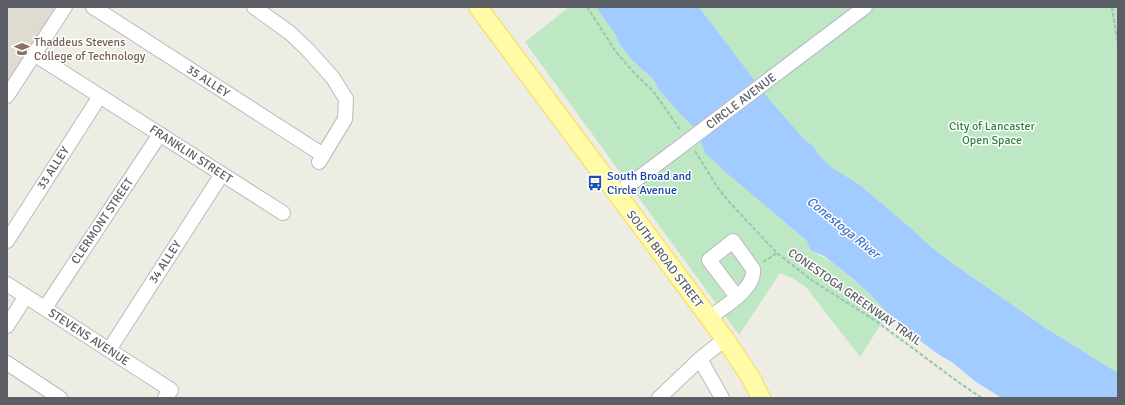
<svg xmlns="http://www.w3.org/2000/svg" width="1125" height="405" font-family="Signika,sans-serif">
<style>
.education{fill:#dedcd1}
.green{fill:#bee7c3}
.water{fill:#a2ccff}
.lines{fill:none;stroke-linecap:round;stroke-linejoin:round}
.minor-casing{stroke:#b8bac0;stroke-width:16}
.major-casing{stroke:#f6dc54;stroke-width:20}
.path{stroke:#97c8ab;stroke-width:2;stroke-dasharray:4 2;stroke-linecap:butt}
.minor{stroke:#fff;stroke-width:14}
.major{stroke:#fffba7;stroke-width:18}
.minor-bridge-casing{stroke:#b8bac0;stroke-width:16;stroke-linecap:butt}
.minor-bridge{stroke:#fff;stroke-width:14}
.labels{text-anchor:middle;stroke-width:3;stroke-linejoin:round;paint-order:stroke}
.education-label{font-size:12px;fill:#785e54;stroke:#fff;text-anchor:start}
.street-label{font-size:12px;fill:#5b5e64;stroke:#fff}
.park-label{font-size:12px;fill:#318540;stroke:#fff}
.transit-label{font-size:12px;fill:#164399;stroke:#fff;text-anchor:start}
.water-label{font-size:13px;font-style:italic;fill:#4072c7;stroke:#fff}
</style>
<rect width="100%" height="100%" fill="#eeede3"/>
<!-- education -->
<path class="education" d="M7,7H65L7,96Z"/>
<!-- green -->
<path class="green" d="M569,7H596L615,34L620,45L633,61L653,79L659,90L680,114L696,129L730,176L807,241L810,250L833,263L871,295L888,313L860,357L806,287L794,279L780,273L739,335C668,237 596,140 525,42Z
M699,7H1118V373L1047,329L955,265L930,246L914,231L860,185L831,167L818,154L813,146L804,139L769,99Z"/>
<!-- water -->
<path class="water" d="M596,7H699L769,99L804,139L813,146L818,154L831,167L860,185L914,231L930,246L955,265L1047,329L1118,373V398H1002L976,382L953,363L935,352L897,323L871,295L853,279L833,263L824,256L810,250L807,241L730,176L705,153L696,129L680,114L659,90L653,79L633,61L620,45L615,34Z"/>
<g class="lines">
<defs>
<path id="minor" d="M93,7L323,155
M254,7L290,33L307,49L333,78L346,99L345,119L319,162
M34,54L283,213
M771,78L865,7
M7,96L65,7
M617,194L680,147
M7,241L100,96
M7,284L171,390L165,398
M45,308L160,134
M709,318C723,307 756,289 753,269L733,241L709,260L737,297
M7,326L26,296
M109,350L222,174
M700,359L722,398
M7,363L60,398
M659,398L700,359L725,339"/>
<path id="major" d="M478,7L725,339L751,378L761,398"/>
</defs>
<!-- minor casing -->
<use href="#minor" class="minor-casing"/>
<!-- major casing -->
<use href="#major" class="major-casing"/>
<!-- path -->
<path class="path" d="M587,7L616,52L636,75L653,91L681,131
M1112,7L1118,46
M695,151L718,188L731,204L777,253L813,281L876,321L961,384L982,398
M763,262L777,253"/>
<!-- minor -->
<use href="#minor" class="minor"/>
<!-- major -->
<use href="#major" class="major"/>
<defs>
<path id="minor-bridge" d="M680,147L771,78"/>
</defs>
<!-- minor-bridge casing -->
<use href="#minor-bridge" class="minor-bridge-casing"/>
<!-- minor-bridge -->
<use href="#minor-bridge" class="minor-bridge"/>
</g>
<!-- icons -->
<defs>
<symbol id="university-bare" viewBox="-9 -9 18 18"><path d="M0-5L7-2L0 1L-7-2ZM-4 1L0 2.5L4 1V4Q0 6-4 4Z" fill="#8d6e63" stroke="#fff" stroke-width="2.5" paint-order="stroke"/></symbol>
<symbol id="bus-bare" viewBox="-9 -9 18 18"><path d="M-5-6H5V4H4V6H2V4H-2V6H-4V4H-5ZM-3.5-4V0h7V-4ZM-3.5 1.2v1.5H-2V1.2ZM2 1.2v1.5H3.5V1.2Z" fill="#1a4fb4" stroke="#fff" stroke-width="2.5" paint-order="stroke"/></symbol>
</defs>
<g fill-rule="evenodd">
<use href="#university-bare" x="11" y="38" width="22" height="22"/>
<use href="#bus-bare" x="584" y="172" width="22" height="22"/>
</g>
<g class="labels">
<!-- education labels -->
<g class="education-label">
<text x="34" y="46">Thaddeus Stevens<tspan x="34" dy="14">College of Technology</tspan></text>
</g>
<!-- street labels -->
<g class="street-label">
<text transform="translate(208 81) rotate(33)" y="4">35 ALLEY</text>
<text transform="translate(741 101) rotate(-37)" y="4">CIRCLE AVENUE</text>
<text transform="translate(191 154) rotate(33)" y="4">FRANKLIN STREET</text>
<text transform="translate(53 168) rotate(-57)" y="4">33 ALLEY</text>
<text transform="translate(102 221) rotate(-56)" y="4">CLERMONT STREET</text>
<text transform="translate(665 259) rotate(53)" y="4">SOUTH BROAD STREET</text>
<text transform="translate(165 262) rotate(-57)" y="4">34 ALLEY</text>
<text transform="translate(855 297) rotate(35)" y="4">CONESTOGA GREENWAY TRAIL</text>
<text transform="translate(89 337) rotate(33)" y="4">STEVENS AVENUE</text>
</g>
<!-- park labels -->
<g class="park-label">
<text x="992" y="130">City of Lancaster<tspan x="992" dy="14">Open Space</tspan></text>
</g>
<!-- transit labels -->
<g class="transit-label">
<text x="607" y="180">South Broad and<tspan x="607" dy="14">Circle Avenue</tspan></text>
</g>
<!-- water labels -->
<g class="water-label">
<text transform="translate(844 227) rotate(39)" y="5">Conestoga River</text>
</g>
</g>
<!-- border -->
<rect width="1125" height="405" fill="none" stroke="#5b5e64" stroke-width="16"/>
</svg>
